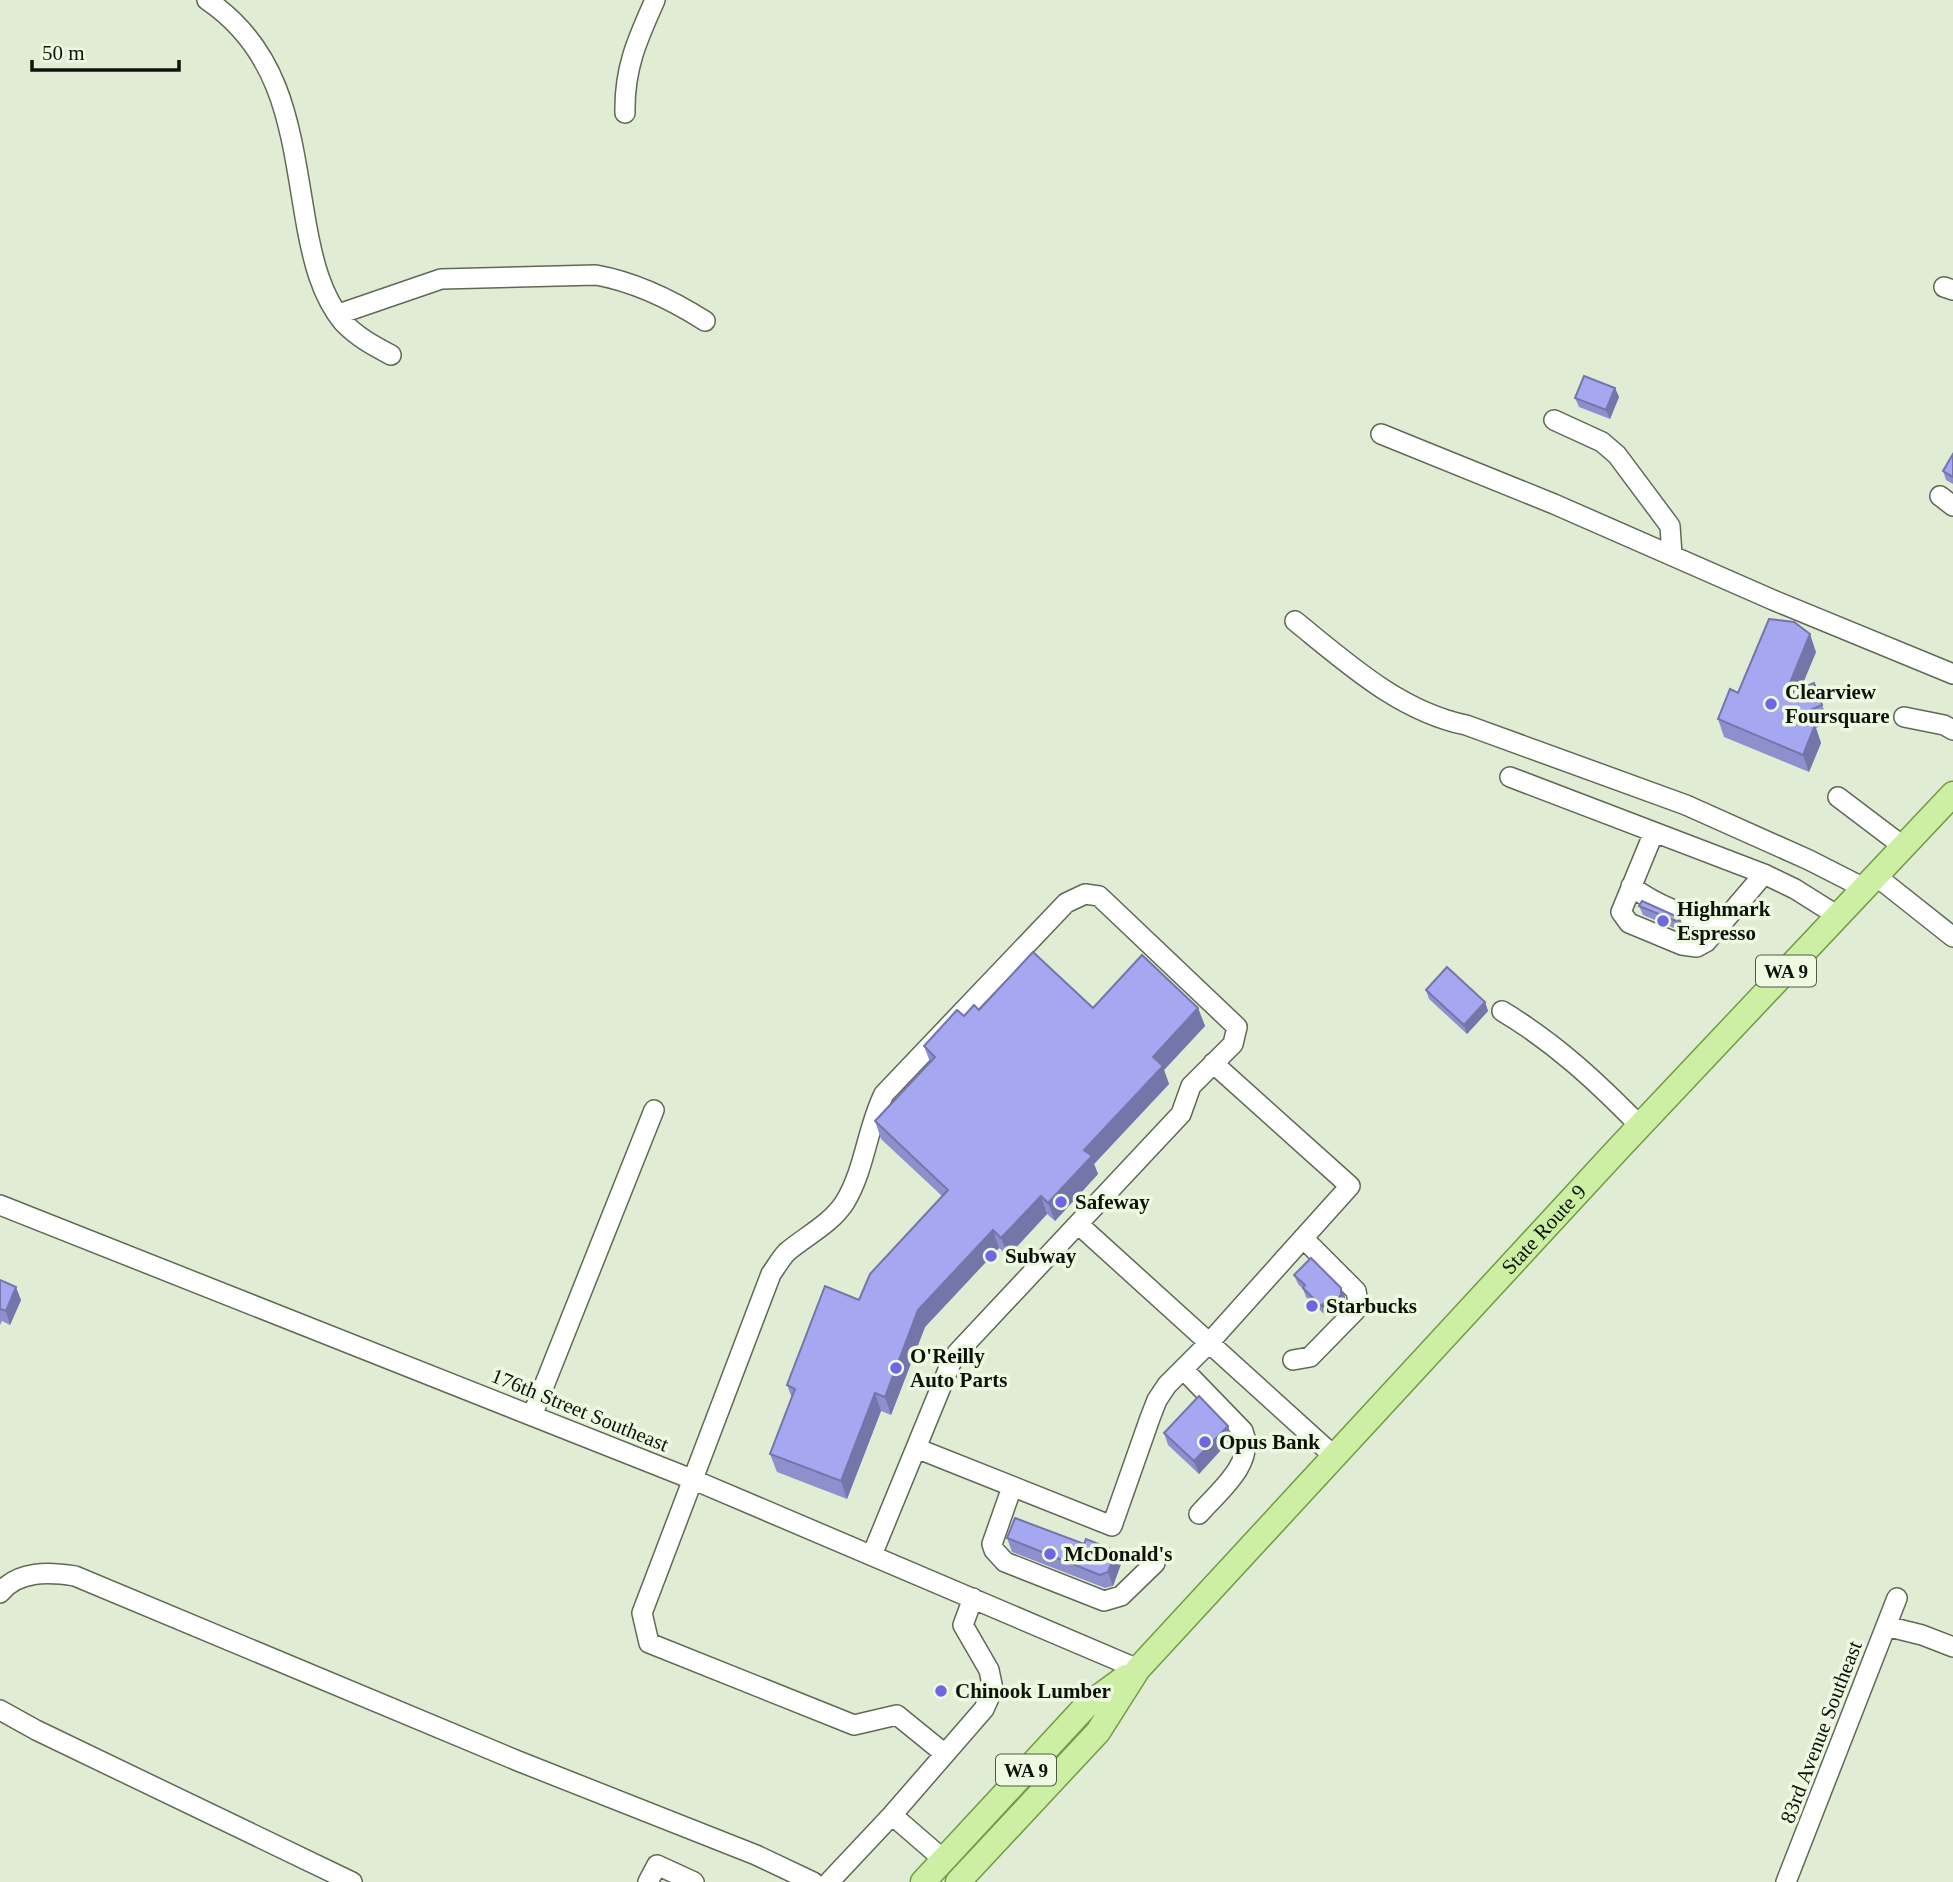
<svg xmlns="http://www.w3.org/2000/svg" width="1953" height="1882" font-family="'Times New Roman',serif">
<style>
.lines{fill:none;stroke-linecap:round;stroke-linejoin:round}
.minor-casing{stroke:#5f6a55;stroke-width:22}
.major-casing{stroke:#739a46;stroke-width:27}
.minor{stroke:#fff;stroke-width:19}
.major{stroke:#ccefa4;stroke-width:24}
.wall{fill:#8e90ce}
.shaded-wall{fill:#7475a8}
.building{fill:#a5a7f0;stroke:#7475a8;stroke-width:2}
.poi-dot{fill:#6f67e1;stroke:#edfae1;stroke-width:2.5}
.labels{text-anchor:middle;stroke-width:7;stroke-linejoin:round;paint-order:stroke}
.shield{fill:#edfae1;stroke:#51584a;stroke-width:2}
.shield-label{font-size:19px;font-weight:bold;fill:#0e120a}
.poi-label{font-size:21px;font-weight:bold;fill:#0e120a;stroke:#edfae1;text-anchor:start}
.street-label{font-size:21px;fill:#0e120a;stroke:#edfae1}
</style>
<rect width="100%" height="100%" fill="#e0edd4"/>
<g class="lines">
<defs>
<path id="minor" d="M207,0C288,55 291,140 307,228C313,260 321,295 343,322C357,337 374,346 391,355
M625,113C624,69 637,40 655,0
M1944,287L1953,290
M339,314L441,279L596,275C635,282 672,300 705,321
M1554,420L1602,442L1617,455L1670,526L1672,555
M1381,434L1554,504L1773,600L1953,674
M1940,496L1953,506
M1295,621C1347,663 1399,711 1466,725L1686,805L1809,860L1864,888
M1904,717L1944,725L1953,730
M1510,777L1764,874L1795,889L1838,916
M1838,797L1904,847
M1654,832L1621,912L1629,923L1682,945L1697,947L1706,942L1764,874
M1876,876L1953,937
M1631,886C1653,903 1694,922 1722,921
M1502,1011C1555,1043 1596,1081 1640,1126
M0,1205L694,1480L1138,1669
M1078,1224L1335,1457
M1293,1360L1310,1357L1355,1311L1358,1302L1356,1291L1303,1238
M1183,1369L1243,1431C1256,1463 1218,1492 1199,1514
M532,1416L654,1110
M916,1448L1112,1526L1150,1418L1157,1400L1167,1385L1209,1343L1350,1186L1213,1063
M1012,1487L992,1544L994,1550L1005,1562L1104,1601L1121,1596L1155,1563
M872,1555L950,1365L957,1353L1181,1114L1191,1086L1233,1044L1237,1027L1099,896L1085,894L1066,903L884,1094C867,1128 865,1169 845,1202C832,1223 806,1236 787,1252C781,1258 776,1267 771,1274L642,1613L649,1643L854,1725L897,1715L945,1754
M0,1593C18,1570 50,1572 75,1576L518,1761L756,1855L813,1882
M1886,1626L1922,1635L1953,1647
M0,1710L36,1730L352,1882
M944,1860L892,1815L984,1709L993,1689L989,1670L963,1625L973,1598
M648,1882L657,1865L694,1882
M829,1882L892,1815
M1786,1882L1897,1598"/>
<g id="major">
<path d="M923,1882L1086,1706L1126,1677"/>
<path id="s1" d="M958,1882L1098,1732L1138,1669L1619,1148L1953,794"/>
</g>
</defs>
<!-- minor casing -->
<use href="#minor" class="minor-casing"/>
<!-- major casing -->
<use href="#major" class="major-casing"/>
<!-- minor -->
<use href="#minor" class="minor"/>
<!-- major -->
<use href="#major" class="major"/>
</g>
<!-- wall -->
<path class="wall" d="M1615,388L1619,397L1610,419L1579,407L1575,398Z
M1953,454V484L1946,480L1943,471Z
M1816,652L1801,688L1814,683L1829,723L1816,728L1821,743L1809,772L1724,737L1718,719Z
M1639,906L1680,918L1683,927L1681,931L1643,915Z
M1426,990L1485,1002L1488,1011L1467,1034L1429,999Z
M1093,1008H1198L1205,1026L1164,1070L1169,1084L1094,1164L1098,1174L1055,1221L1047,1214L1008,1256L999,1248L925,1327L891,1415L881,1411L847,1499L777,1472L770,1454L792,1398L787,1385L859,1300L942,1196L881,1139L875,1121L930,1062L924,1046L964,1016L979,1010Z
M1294,1275L1341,1288L1345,1297L1344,1304L1332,1317L1327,1312L1325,1315L1306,1297L1303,1289L1298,1284Z
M0,1280L21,1300L10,1325L2,1321L0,1325Z
M1228,1426L1232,1438L1199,1474L1168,1445L1164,1433Z
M1007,1538L1121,1564L1113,1586L1105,1588L1012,1552Z"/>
<!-- shaded-wall -->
<path class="shaded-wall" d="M1615,388L1619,397L1610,419L1606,410Z
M1810,634L1816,652L1791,712L1785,695Z
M1815,725L1821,743L1809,772L1803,755Z
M1680,918L1683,927L1681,931L1678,922Z
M1485,1002L1488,1011L1467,1034L1464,1025Z
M1198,1008L1205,1026L1164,1070L1169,1084L1094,1164L1098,1174L1055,1221L1048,1203L1084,1150L1153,1057Z
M1041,1196L1047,1214L1008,1256L1001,1238Z
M993,1230L999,1248L925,1327L891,1415L885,1397L918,1310Z
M16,1287L21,1300L10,1325L6,1311Z
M1341,1288L1345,1297L1344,1304L1332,1317L1329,1308Z
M1324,1303L1327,1312L1325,1315L1321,1306Z
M875,1393L881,1411L847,1499L841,1481Z
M1228,1426L1232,1438L1199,1474L1194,1461Z
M1116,1551L1121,1564L1113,1586L1108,1572Z"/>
<!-- building -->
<path class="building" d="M1584,376L1615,388L1606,410L1575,398Z
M1953,454V477L1943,471Z
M1769,619L1794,622L1810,634L1785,695L1814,683L1822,705L1795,717L1815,725L1803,755L1718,719L1730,689L1738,693Z
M1642,901L1680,918L1678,922L1639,906Z
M1033,952L1093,1008L1142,955L1198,1008L1153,1057L1163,1066L1084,1150L1092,1156L1048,1203L1041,1196L1001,1238L993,1230L918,1310L885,1397L875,1393L841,1481L770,1454L795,1389L787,1385L825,1286L859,1300L870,1274L948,1190L875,1121L935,1057L924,1046L957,1010L964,1016L974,1005L979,1010Z
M1447,967L1485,1002L1464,1025L1426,990Z
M1311,1258L1341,1288V1295L1329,1308L1324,1303L1321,1306L1303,1288L1305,1285L1294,1275Z
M0,1280L16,1287L6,1311L0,1309Z
M1199,1396L1228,1426L1194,1461L1164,1433Z
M1015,1518L1084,1544L1086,1539L1116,1551L1108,1572L1100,1575L1007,1538Z"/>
<!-- markers -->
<g class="poi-dot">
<circle cx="1771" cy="704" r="7"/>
<circle cx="1663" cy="921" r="7"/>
<circle cx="1061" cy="1202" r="7"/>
<circle cx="991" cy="1256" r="7"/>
<circle cx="1312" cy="1306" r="7"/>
<circle cx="896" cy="1368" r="7"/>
<circle cx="1205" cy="1442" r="7"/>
<circle cx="1050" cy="1554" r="7"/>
<circle cx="941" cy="1691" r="7"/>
</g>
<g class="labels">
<!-- shield labels -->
<g class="shield">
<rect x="1756" y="955.5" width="60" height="31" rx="5"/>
<rect x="996" y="1754.5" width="60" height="31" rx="5"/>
</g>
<g class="shield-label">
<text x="1786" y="978">WA 9</text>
<text x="1026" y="1777">WA 9</text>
</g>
<!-- poi labels -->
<g class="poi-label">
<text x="1785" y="699">Clearview<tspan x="1785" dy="24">Foursquare</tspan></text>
<text x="1677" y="916">Highmark<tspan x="1677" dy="24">Espresso</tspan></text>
<text x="1075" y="1209">Safeway</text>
<text x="1005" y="1263">Subway</text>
<text x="1326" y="1313">Starbucks</text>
<text x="910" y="1363">O'Reilly<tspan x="910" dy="24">Auto Parts</tspan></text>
<text x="1219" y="1449">Opus Bank</text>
<text x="1064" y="1561">McDonald's</text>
<text x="955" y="1698">Chinook Lumber</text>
</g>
<!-- street labels -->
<g class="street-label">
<text dy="7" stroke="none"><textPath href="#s1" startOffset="878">State Route 9</textPath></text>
<text transform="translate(580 1410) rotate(22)" y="7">176th Street Southeast</text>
<text transform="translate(1821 1732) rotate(-69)" y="7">83rd Avenue Southeast</text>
</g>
</g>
<!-- scale -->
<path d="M32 60v10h147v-10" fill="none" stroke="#0e120a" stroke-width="3.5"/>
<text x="42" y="60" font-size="21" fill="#0e120a" stroke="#edfae1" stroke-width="5" paint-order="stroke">50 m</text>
</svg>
